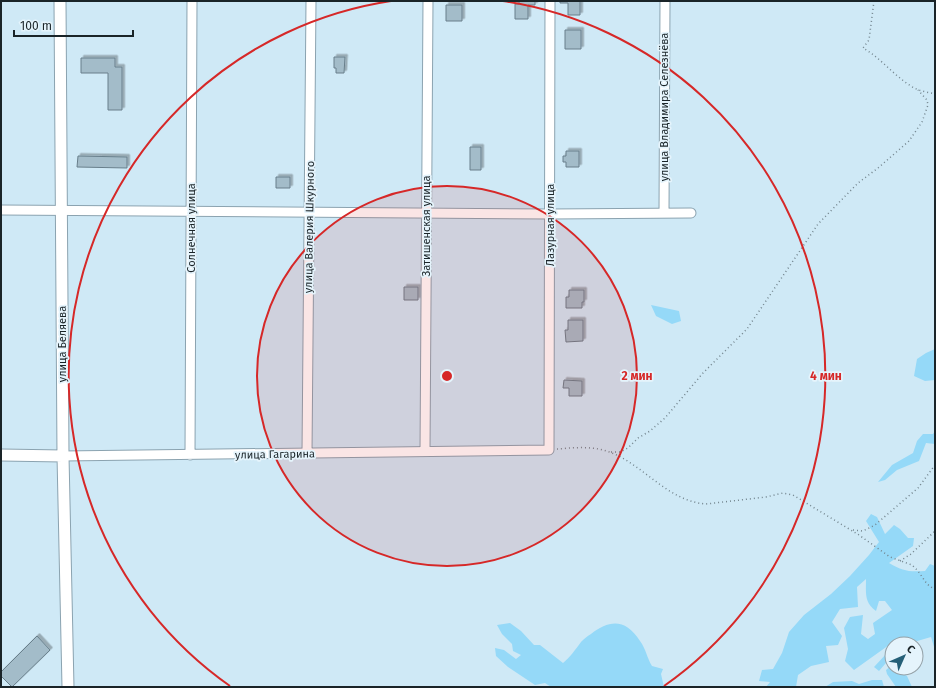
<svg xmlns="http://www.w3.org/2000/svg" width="936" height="688" font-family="'Fira Sans',sans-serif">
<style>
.green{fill:#95d9f8}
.building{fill:#a3bcc9;stroke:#687f8b;filter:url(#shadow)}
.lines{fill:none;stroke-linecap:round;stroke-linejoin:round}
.minor-casing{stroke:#8ba3b0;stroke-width:11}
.tertiary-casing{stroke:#8ba3b0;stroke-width:13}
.path{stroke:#73858e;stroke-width:1.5;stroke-dasharray:1 3;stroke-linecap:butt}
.minor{stroke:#fff;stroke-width:9}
.tertiary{stroke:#fff;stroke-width:11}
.ring{fill:none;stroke:#d62828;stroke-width:2}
.labels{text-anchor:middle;stroke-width:3.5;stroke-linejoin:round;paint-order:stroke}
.street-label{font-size:11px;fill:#1a2428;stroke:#e5f4fc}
.centre{fill:#d62828;stroke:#e5f4fc;stroke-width:2}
.ring-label{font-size:12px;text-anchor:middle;font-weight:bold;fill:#d62828;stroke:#e5f4fc;stroke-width:3.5;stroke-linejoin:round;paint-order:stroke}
</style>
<defs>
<filter id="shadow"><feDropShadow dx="2.5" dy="-2.5" stdDeviation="0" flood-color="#0004"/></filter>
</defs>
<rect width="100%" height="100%" fill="#cfe9f6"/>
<!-- green -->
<path class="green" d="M651,305L679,311L681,321L672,324L656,316Z
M935,349V380L925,381L914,376L917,359L926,353Z
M935,431V444L926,443L919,461L897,470L885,480L878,482L892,465L913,453L917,441L923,434H933Z
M871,514L877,517L885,534L894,525L900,529L908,538H914L913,546L889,563C903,571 908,572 925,571L930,564L935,566L934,577L935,578V650L931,637L907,644H892V656L879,671L874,667L887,653L889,645L854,670L845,661L848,649L844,628L850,617L863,615L861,634L868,639L875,634L873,623L892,610L885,601H879L876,611C864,602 866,593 866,579L857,587L858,607L840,609L832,622L842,636L838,645L826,646L829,662L811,666L798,675L796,687H766L770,682L759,681L762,670L773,669L782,653L789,632L804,615L831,594L850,576L869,555L879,542L866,521Z
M510,623L521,631L534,645H540L563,663C571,656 575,650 581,642C584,639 587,636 591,634C610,619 626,619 640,641C646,649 647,658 652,666L663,669L661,674L664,687H551L545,683L535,685L508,667L496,656L495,648L504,650L516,659L521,655L513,651L512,644L502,634L497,625Z
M892,665V668H898L900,672L907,676L912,687H896L887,674L886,670Z
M872,680H882L884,687H825L833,682L852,681L859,684Z"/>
<!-- building -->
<path class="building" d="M519,1H535V5H528V19H515V4H519Z
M560,1H580V15H568V3H560Z
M446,5H462V21H446Z
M565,30H581V49H565Z
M334,57H345L344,73H336V68H334Z
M81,58H115V67H122V110H108V73H81Z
M470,147H481V170H470Z
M566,151H579V167H566V162H563V156H566Z
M78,156L127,157V168L77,167Z
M276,177H290V188H276Z
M404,287H418V300H404Z
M569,290H584V302H582V308H566V297H569Z
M568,320H583V341L566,342L565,330H568Z
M564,380L582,381V396H569V388H563Z
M37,636L50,650L12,687L1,676V672Z"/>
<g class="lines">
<defs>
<path id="minor" d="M1,210L550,214L691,213
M664,213L665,1
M425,451L428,1
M307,453L311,1
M190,455L192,1
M63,456L549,450L550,1"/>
<path id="tertiary" d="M60,1L63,456L68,687
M1,455L63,456"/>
</defs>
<!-- minor casing -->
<use href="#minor" class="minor-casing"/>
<!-- tertiary casing -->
<use href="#tertiary" class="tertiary-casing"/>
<!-- path -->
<path class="path" d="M874,1L869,40L863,48C881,58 893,75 911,86C918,91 927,92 935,94
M557,449C571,448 588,446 603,450C641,460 665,501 706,504L766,497L783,493L793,495L859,535L890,557L912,565L918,571L927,584L935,590
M611,452H620L628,448L638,438L650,431L665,418L703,373L747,329L818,224L858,183L878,168L909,141L922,122L928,105L927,100L918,90
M853,530L863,531L875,525L918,488L935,465
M900,561L911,554L935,531"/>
<!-- minor -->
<use href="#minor" class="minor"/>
<!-- tertiary -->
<use href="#tertiary" class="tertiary"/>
</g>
<!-- distance rings -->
<circle cx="447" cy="376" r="190" fill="#d62828" fill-opacity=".12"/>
<g class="ring">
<circle cx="447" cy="376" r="190"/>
<path d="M230 686A379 379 0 0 1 391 1M503 1A379 379 0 0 1 664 686"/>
</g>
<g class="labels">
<!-- street labels -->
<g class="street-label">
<text transform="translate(664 107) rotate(-90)" y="4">улица Владимира Селезнёва</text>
<text transform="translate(550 225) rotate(-90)" y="4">Лазурная улица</text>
<text transform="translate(426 226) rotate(-90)" y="4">Затишенская улица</text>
<text transform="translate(309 227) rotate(-89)" y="4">улица Валерия Шкурного</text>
<text transform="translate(191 228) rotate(-90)" y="4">Солнечная улица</text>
<text transform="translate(62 344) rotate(-90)" y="4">улица Беляева</text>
<text transform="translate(275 454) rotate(-1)" y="4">улица Гагарина</text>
</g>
</g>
<circle cx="447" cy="376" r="6" class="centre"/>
<g class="ring-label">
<text x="637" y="380">2 мин</text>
<text x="826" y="380">4 мин</text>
</g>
<!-- border -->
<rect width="936" height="688" fill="none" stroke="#1a2428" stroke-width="4"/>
<!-- north arrow -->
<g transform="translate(904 656) rotate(45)"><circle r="19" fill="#e5f4fc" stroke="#94a1a7"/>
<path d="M0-3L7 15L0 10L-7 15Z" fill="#256078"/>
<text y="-6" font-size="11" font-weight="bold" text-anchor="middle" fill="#1a2428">С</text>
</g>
<!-- scale -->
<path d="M14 30v6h119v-6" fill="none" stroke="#1a2428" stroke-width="2"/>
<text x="20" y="30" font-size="12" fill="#1a2428" stroke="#e5f4fc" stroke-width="3" paint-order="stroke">100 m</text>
</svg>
